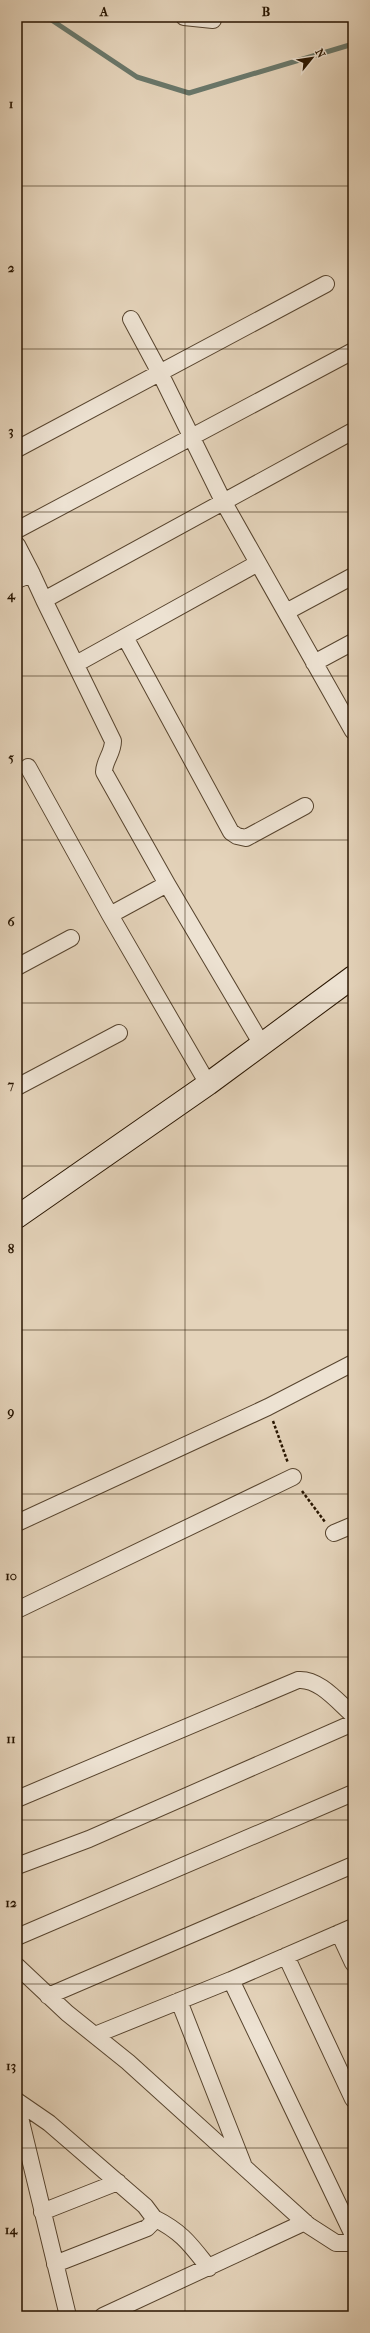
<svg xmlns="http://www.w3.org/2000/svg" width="370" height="2333" font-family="'IM FELL French Canon',serif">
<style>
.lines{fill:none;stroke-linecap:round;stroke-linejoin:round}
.stream{stroke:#69776a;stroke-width:5}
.street-casing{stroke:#57442e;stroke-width:18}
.secondary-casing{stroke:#281500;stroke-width:24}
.path{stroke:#281500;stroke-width:2.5;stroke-dasharray:3 2;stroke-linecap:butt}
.street{stroke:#ede2d2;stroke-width:16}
.secondary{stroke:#ede2d2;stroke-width:22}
.grid{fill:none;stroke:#281500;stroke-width:1;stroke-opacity:0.55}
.neatline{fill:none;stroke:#281500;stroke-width:1.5}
.grid-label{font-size:13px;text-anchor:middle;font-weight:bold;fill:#281500}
</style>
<rect width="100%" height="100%" fill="#e4d3ba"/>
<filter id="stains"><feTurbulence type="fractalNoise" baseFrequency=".005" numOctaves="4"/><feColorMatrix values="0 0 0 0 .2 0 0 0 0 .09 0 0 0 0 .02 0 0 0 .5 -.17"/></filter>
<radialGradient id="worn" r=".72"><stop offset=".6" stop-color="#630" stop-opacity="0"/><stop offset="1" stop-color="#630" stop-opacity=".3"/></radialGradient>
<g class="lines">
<!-- stream -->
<path class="stream" d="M47,17L137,77L189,93L353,44"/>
<defs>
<path id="street" d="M184,17L213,20
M131,319L160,373L223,501L353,731
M17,449L326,284
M17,530L353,351
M17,545L32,574
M17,580L32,574L44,600L353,431
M44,600L113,741C113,753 104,761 104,772L167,884L261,1043
M286,612L353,576
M125,637L231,832L237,836L246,838L305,806
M314,663L353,642
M76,664L258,563
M28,767L110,915L208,1084
M110,915L167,884
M17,967L71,938
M17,1087L119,1033
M17,1523L268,1407L353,1363
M334,1533L353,1525
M17,1610L293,1477
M17,1799L298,1680C319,1678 338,1702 353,1715
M17,1866L89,1839L353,1723
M339,1933L353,1963
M17,1937L353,1793
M286,1956L353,2099
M17,1966L67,2013L128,2062L308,2225L336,2243H353
M231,1980L353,2235
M48,1996L353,1865
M179,2001L243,2164
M95,2035L231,1980L353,1927
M17,2101L49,2123L145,2206L154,2218L152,2223L147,2228L55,2264
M17,2105L68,2316
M42,2212L118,2182
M154,2218C182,2232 190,2244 209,2268
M103,2316L305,2222"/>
<path id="secondary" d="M17,1217L208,1084L353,977"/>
</defs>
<!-- street casing -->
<use href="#street" class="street-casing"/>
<!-- secondary casing -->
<use href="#secondary" class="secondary-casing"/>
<!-- path -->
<path class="path" d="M273,1421L288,1463
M302,1491L325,1522"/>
<!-- street -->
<use href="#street" class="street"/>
<!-- secondary -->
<use href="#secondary" class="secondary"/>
</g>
<!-- grid -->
<path class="grid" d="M185,17V2316M17,186H353M17,349H353M17,512H353M17,676H353M17,840H353M17,1003H353M17,1166H353M17,1330H353M17,1494H353M17,1657H353M17,1820H353M17,1984H353M17,2148H353"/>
<!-- margin -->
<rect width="370" height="2333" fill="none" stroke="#e4d3ba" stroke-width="44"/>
<!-- north arrow -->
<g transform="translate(312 58) rotate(60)" stroke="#ede2d2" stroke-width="3" paint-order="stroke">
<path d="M0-3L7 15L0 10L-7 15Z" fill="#281500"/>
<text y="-6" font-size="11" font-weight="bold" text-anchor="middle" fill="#281500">N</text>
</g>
<rect x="22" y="22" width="326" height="2289" class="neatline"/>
<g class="grid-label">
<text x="104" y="16">A</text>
<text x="266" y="16">B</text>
<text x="11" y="108">1</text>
<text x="11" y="272">2</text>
<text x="11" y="435">3</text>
<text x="11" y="599">4</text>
<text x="11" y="762">5</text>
<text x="11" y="926">6</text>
<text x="11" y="1089">7</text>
<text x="11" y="1253">8</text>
<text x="11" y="1416">9</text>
<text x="11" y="1580">10</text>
<text x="11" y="1743">11</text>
<text x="11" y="1907">12</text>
<text x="11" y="2070">13</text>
<text x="11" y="2234">14</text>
</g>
<rect width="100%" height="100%" filter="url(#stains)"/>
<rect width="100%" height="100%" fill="url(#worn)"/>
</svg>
